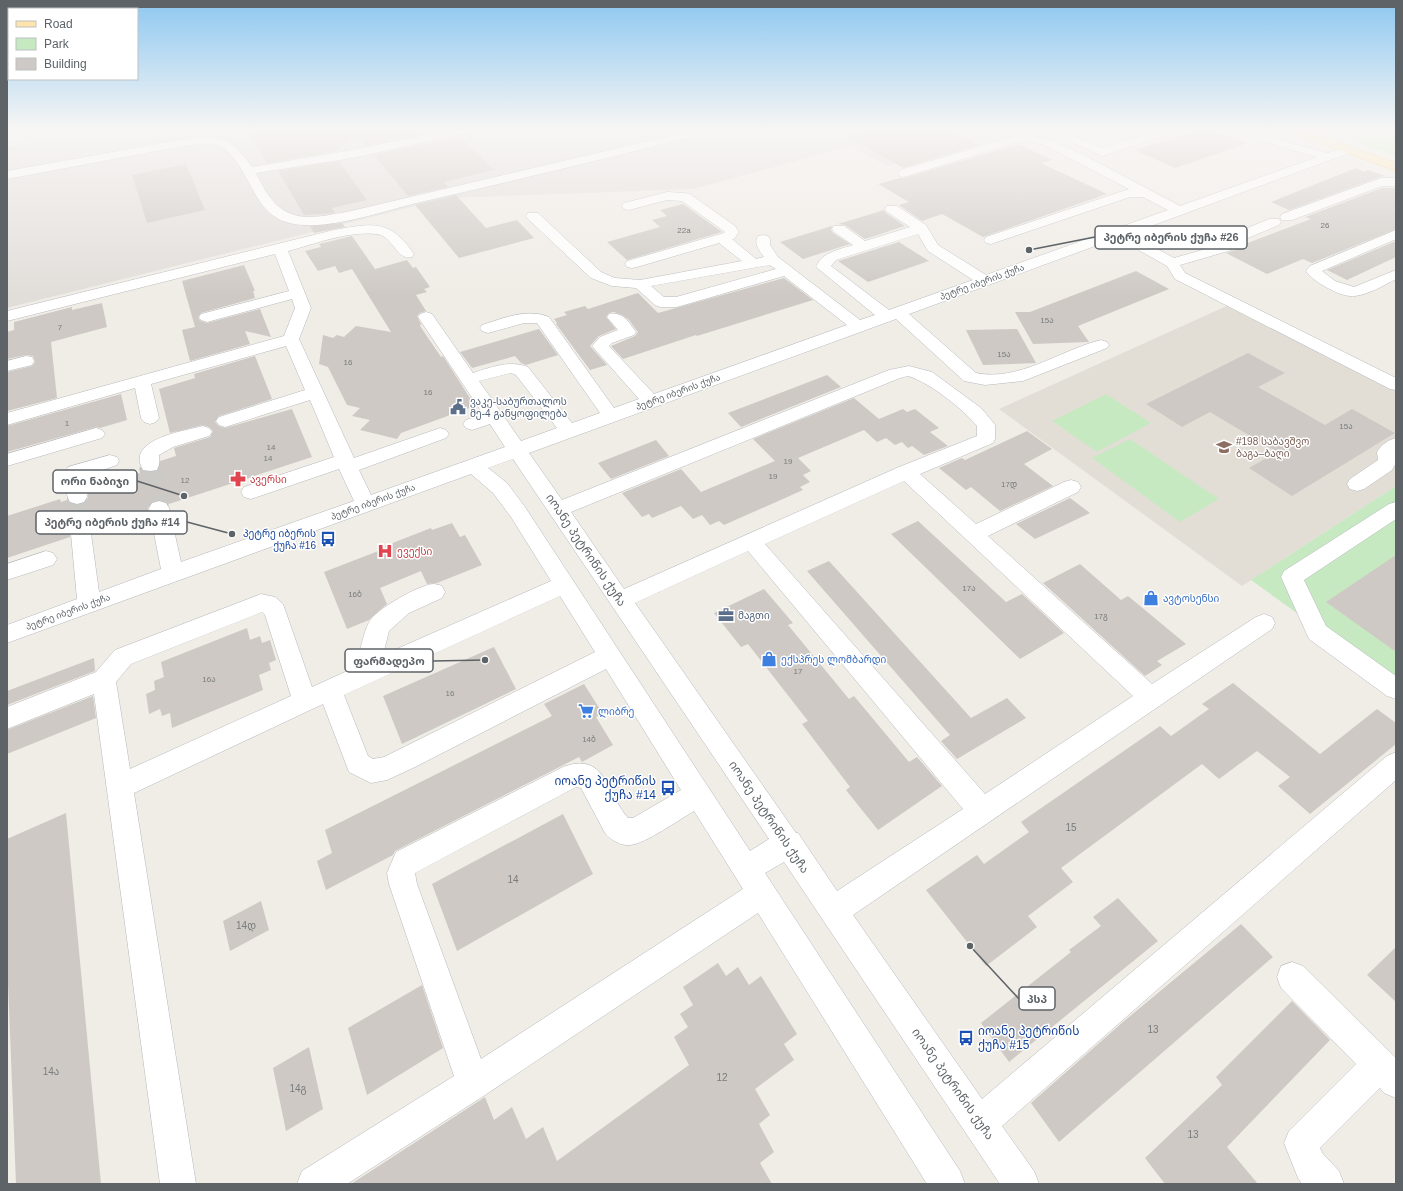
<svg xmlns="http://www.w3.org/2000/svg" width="1403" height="1191" font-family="Arial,'Noto Sans Georgian',sans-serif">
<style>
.industrial{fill:#e1deda}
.education{fill:#e2ded6}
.green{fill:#c7e9c1}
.building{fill:#cec9c4}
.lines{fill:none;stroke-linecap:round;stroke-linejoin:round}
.minor-tunnel{stroke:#cbcac6;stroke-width:20;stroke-dasharray:20 10;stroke-linecap:butt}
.minor-casing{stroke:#b6b9bd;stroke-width:1}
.major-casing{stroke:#f9b356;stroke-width:1}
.minor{fill:#fff;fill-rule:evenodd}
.major{fill:#ffe5ac;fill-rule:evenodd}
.labels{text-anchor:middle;stroke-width:3;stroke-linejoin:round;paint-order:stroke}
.number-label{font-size:8px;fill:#797c7e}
.far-street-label{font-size:9px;fill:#5d6367;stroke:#fff}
.service-label{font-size:10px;fill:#4e5e75;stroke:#fff;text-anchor:start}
.education-label{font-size:10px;fill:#785e54;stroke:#fff;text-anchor:start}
.health-label{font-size:10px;fill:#be3a42;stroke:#fff;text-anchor:start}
.transit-label{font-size:10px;fill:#164399;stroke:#fff;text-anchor:end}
.shop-label{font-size:10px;fill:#366cbe;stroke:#fff;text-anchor:start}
.near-number-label{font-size:10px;fill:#797c7e}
.near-street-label{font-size:12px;fill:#5d6367;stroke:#fff}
.near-transit-label{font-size:12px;fill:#164399;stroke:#fff;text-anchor:end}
.leader{fill:none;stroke:#5d6367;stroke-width:1.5}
.callout-dot{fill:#5d6367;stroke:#fff;stroke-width:1.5}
.callout{fill:#fff;stroke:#5d6367;stroke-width:1.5}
.callout-label{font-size:11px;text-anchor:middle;font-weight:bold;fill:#5d6367}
</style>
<rect width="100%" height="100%" fill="#f0ece6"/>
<!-- industrial -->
<path class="industrial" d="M104,129H1015L887,166L851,146L693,189L448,198L7,308V147Z"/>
<!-- education -->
<path class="education" d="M1231,304L1396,388V486L1242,586L999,409Z"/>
<!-- green -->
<path class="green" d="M1320,129H1383L1396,133V156Z
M1106,394L1151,423L1097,452L1052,421Z
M1130,439L1219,499L1180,522L1092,458Z
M1396,486V684L1251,580Z"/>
<!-- building -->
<path class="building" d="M247,129H450L366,146L357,135L336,151L267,163Z
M876,129H955V133L979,145L903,168L847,136Z
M1203,129H1211L1248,143L1175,168L1135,150Z
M460,136L494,170L444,182L448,187L408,196L374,155Z
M1019,144L1052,160L1041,163L1107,194L983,237L942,214L922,221L899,205L909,202L878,184L900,178H904Z
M339,161L367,200L332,208L335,213L304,215L278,171Z
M186,164L205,210L147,223L132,175Z
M1356,168L1364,172L1368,170L1385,176L1380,177L1289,210L1271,202Z
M1382,188H1396V229L1312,263L1303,259L1267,274L1226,253L1242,248L1245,244L1311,219L1305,217Z
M456,195L486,228L517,220L534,238L459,258L415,205Z
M683,204L722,232L627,260L607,242L660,227L652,220L667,216L660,210Z
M884,210L886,213L905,226L865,239L845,225L838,224Z
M342,223L345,227L314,233L310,226Z
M832,226L831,230L833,233L850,244L803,259L780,242Z
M352,236L375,269L407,260L413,268L416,267L430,287L424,289L427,292L416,295L426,311L420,313L417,316L421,324L420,326L441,357L443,356L475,406L401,433L397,439L360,430L370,420L352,416L360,408L347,405L328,367L319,364L323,335L333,338L337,335L344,337L356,326L391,332L352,269L339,273L335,266L318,271L305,251L321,247L319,244Z
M1396,241V257L1347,280L1327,270Z
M899,242L929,261L868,282L838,261Z
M244,265L255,291H253L255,298L201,313L198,318L201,321L207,323L260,309L271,337L245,331L250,344L190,361L182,330L195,327L182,281Z
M1136,271L1169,289L1078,326L1089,342L1033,344L1015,312H1030Z
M784,278L813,300L697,336L696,335L623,359L611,346L635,336L638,332L629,320L622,315L614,312L609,313L606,317L616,329L599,336L590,346L607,365L590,370L556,324L557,323L554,319L567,315L564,312L585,306L588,309L638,293L658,313Z
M102,303L107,327L51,342L57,398L7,411V372L32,366L35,362L33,356L26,355L7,359V332L14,330V322L72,307V310Z
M539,329L558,355L526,365L521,363L515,356L472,368L460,352Z
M1017,329L1036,363L983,365L966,330Z
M1248,353L1285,373L1258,387L1325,425L1352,409L1395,433L1292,496L1249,468L1277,452L1210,412L1182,427L1146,404Z
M255,356L272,399L219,416L215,422L219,426L225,428L292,409L312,457L169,504L166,502L159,500L152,502L148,507V511L91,530L88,528L81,526L74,528L70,533V537L7,558V516L60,499L61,502L67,500L70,503L77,505L84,503L88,498V493L109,487L108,483L140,473L139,468L141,467L143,471H157L160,466V461L176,456L174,448L210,437L213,431L209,427L203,425L170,433L159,389L195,378L194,374Z
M827,375L841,387L741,427L728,413Z
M121,394L127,420L100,428L96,427L7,452V426Z
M854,398L879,419L903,409L907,412L915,409L939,428L930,432L948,446L924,455L912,446L908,448L902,442L895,445L886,438L877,442L864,430L798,458L811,471L803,475L810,482L800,487L803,490L724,525L719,521L710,525L702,515L693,519L681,506L652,518L649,514L642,517L622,493L681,469L701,492L775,461L753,439Z
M1027,431L1052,449L1024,464L1053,486L1000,511L971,487L966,490L939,468L962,458L965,460Z
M656,440L669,456L611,479L598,463Z
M1070,498L1090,513L1035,539L1016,524Z
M918,521L1006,602L1022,594L1064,633L1020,659L891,534Z
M452,523L460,537L465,535L482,565L437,583L427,584L421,571L380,588L387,604L369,620L347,629L324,572L386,548L385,546L431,528L432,530Z
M1396,555V652L1326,602Z
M829,561L971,718L1007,698L1026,718L957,759L941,741L950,735L807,571Z
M1080,564L1121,600L1128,596L1186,644L1157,661L1162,665L1145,676L1043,583Z
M764,589L793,623L788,625L849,699L854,696L909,762L917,757L942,786L878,830L846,790L850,787L802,724L808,721L748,644L741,647L714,613Z
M247,628L250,640L260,636L262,643L270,640L276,660L269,663L271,670L259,675L263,690L172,728L170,713L162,716L160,709L149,714L146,694L155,690L154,681L164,677L161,662Z
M494,647L516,689L402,744L383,696Z
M94,658L95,671L7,705V691Z
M1233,683L1320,754L1377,709L1396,723V744L1310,814L1278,786L1290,777L1257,751L1219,779L1202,764L1061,868L1073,882L1028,916L1037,927L986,966L926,890L977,855L984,864L1029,832L1021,822L1160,726L1171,736L1209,709L1202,704Z
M584,684L603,714L596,717L613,745L582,762L579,757L395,851L393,855L326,890L317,861L332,853L325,830L552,716L544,704Z
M93,696L96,718L7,754V730Z
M66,813L101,1184H16L7,958V839Z
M563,814L593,874L457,951L432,884Z
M1118,898L1158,941L1009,1062L981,1023L1071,952L1069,950L1101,926L1093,917Z
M261,901L269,930L230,951L223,921Z
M1241,924L1273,957L1059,1142L1031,1103L1123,1022Z
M1396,947V1002L1367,975Z
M718,963L726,976L738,967L749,985L761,976L797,1034L784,1044L794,1060L755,1089L770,1115L759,1124L774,1152L760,1163L772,1184H351L485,1097L494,1120L512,1107L526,1139L543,1127L557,1161L689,1065L674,1037L688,1027L680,1014L693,1005L683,987Z
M422,985L443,1048L367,1095L348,1028Z
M1292,1001L1330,1040L1227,1147L1258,1184H1165L1145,1158L1222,1085L1216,1077Z
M309,1047L323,1109L286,1131L273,1068Z"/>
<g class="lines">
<!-- minor-tunnel -->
<path class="minor-tunnel" d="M150,465L159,508
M77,497L81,534"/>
<defs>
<path id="minor" d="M35,129H49L50,130L48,132L7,141V135Z
M456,129H476L474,131L470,132L352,158L256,173C280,224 301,221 351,211L699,129H718L716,131C619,155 522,179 425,201C389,209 341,227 304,225C260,223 257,191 236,161C232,156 228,150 222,147C210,141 195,145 183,146L7,179V171L191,138C225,135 232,140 252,167L352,150Z
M1165,129H1182L1180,131L1102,156L1071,142L1069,140L1071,138L1075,137L1103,148Z
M1236,129H1251L1289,143L1328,153L1348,146L1352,148L1354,150L1352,152L1129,234L1174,258L1227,243L1230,242L1229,239L1233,234L1269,219H1279L1281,222L1279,225L1243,240L1244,244L1242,247L1180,265L1185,273L1396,378V390L1390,389L1175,279L1167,266L1117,238L909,314L976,373C1019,382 1060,350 1101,340L1107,342L1109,345L1107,348L1023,381L985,385L964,381L896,319L529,453L562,500L889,370L909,366L932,372L981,408L992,421L995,425V439L993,443L920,474L976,524L1064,482L1071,480L1078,482L1081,487L1078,492L988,536L1152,684L1256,617L1264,614L1272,617L1275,623L1272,629L853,915L982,1099L1387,756L1396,752V780L1002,1126L1034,1171L1039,1184H1000L784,862L765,873L960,1171L965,1184H927L758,913L485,1095L347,1184H297L302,1171L454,1076L389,884L387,873L396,852L563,767C606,751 606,793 628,818H633L681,790L606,669L415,767L387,780L371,783L349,772L323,704L134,793L196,1184H160L94,694L7,729V707L96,672L115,650L261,594L275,597L283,604L312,687L356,667C359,656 364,628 371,619C381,607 417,586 433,584C436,584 439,585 442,586L445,592L442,598L409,613L389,631L383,655L551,581L511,517L493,493L471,474L7,643V625L77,599L71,534L74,529L81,527L88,529L91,534L99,592L161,569L149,508L152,503L159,501L166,503L169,508L181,562L354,501L339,469L251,499L244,497L241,492L244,487L334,457L310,400L225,427L219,425L216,421L219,417L305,390L286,346L151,384L159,418L156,422L150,424L144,422L141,418L135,388L7,425V413L284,336L295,308L292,299L207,322L201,320L199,317L201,314L289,291L275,254L7,321V311L334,230C373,223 390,219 414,254L412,257C396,261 393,235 376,234C347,231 315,244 288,251L311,308L299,339L354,458L440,428L446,430L449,434L446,438L359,470L371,495L505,447L490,424L472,430L466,428L463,424L466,420L483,414L418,317L420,314L426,312L432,314L473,373C492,367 509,360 528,367L572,423L600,413L537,323H524L488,333L482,331L480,328L482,325C504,318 527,308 549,317L614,408L639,399L592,346L600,337L618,330L607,317L609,314C622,311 629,322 636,332L634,335L612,343L609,346L654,394L847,325L784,276L677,307H660L655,305L636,288L612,286L591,278L528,219L526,216L528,213H538L601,272L615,278L640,280L742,261L719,243L637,267L632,268L627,267L625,264L627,261L724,233L725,232L682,201L667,200L629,210L624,209L622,206L624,203L667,192L685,193L690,194L735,226L739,232L734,239H732L756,259L764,257C760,251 753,244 758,236L763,235L768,236L770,239V245L778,257L860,320L875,315L816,267C822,252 838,250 853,245L834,232L832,229L834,226H844L865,241L910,227L887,212L885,209L887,206H897L926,225L938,245L986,275L1168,210L1143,197H1130L991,244L986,243L984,240L986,237L1129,189L1044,145L1029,141L1014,143L904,177L900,176L898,173L900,170L1009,138L1029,135L1052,141L1084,155L1180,206L1317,157L1281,147L1237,131ZM918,234L928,251L973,280L889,310L831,266L836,260ZM770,265L776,269L676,297H664L651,286ZM511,373L516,375L557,428L521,441L479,381ZM908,376C929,382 963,409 977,426V436L899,467L624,589L571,512L900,378ZM513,459L769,839L750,851L525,507L507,483L488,468ZM904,481L1133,696L985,794L765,544ZM748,551L963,809L837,891L798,833H796L635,603ZM560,596L595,652L384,757L373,759L368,756L344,695ZM262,612L265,615L291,696L130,769L116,682L131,664ZM576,787L581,788L605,833C611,840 621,846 630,845C645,844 680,819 694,811L743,889L481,1059L417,884L415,873Z
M1381,178H1396V186H1382L1292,220H1282L1280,217L1282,214Z
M1396,230V239L1322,271L1335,281L1354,287L1396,270V279C1383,286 1369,294 1355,296C1342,298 1313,282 1306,271L1310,266Z
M26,356L32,357L34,361L32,365L7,371V361Z
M203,426L209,428L212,432L209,436L173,447L159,455V465L157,470L150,471L143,470C125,439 184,431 203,426Z
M96,428L102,430L105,434L102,438L7,466V454Z
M1396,438V463L1392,470L1364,489L1357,491L1350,489L1347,484L1350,479L1378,460L1377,452C1381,445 1388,440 1396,438Z
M110,455L117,457L119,461L117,465L85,476L87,497L84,502L77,504L70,502C65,494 63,476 68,467Z
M1396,502V519L1304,580L1326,626L1396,676V699L1387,696L1309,639L1281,577L1284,571L1389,504Z
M46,551L53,553L57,559L53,565L7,580V564Z
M1292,962L1303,966L1396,1058V1098L1384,1093L1380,1088L1320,1148L1323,1154L1339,1171L1344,1184H1302L1298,1178L1284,1143L1289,1131L1356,1064L1281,988L1277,977L1281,966Z"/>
<path id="major" d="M1285,129H1301L1396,163V171L1287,131Z"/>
</defs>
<!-- minor casing -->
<use href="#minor" class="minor-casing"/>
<!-- major casing -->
<use href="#major" class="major-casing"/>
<!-- minor -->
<use href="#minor" class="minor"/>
<!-- major -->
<use href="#major" class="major"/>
</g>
<!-- sky -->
<linearGradient id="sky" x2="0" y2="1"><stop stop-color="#8ec8f1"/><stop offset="0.44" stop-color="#f8f6f4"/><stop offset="1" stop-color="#f8f6f4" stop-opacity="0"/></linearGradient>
<rect width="1403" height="295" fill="url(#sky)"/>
<!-- icons -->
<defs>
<symbol id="civic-bare" viewBox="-9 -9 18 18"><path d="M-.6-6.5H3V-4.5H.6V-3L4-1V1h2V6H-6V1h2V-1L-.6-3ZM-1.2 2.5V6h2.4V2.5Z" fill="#5c6f8a" stroke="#fff" stroke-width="2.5" paint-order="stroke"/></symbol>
<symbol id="school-bare" viewBox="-9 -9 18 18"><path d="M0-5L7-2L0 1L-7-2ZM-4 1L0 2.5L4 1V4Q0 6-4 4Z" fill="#8d6e63" stroke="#fff" stroke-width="2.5" paint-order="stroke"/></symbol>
<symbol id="pharmacy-bare" viewBox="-9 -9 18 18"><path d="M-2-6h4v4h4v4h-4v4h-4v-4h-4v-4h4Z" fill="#e0444e" stroke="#fff" stroke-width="2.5" paint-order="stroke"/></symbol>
<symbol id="bus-bare" viewBox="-9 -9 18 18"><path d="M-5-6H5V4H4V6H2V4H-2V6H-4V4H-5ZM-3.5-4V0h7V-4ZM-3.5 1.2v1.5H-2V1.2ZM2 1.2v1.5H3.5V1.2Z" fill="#1a4fb4" stroke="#fff" stroke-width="2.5" paint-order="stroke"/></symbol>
<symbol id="hospital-bare" viewBox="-9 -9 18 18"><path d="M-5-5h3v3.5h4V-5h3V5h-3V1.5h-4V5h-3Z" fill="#e0444e" stroke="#fff" stroke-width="2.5" paint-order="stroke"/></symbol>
<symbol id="shop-bare" viewBox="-9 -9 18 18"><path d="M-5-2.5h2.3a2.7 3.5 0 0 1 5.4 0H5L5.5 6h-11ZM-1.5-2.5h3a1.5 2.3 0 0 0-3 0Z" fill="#3f7fe0" stroke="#fff" stroke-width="2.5" paint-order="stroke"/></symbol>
<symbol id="office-bare" viewBox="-9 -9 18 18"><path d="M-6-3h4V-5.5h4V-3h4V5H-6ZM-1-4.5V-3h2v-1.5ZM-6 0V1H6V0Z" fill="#5c6f8a" stroke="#fff" stroke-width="2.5" paint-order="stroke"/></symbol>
<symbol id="supermarket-bare" viewBox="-9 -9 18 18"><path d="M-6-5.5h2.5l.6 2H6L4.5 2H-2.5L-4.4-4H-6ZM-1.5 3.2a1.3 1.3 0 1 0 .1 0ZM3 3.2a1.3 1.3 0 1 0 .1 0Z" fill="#3f7fe0" stroke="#fff" stroke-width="2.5" paint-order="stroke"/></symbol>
</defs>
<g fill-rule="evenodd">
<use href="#civic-bare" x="447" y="396" width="22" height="22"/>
<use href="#school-bare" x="1213" y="436" width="22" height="22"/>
<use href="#pharmacy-bare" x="227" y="468" width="22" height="22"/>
<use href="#bus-bare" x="317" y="528" width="22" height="22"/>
<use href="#hospital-bare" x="374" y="540" width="22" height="22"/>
<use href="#shop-bare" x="1140" y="587" width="22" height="22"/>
<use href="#office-bare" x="715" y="604" width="22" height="22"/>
<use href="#shop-bare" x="758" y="648" width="22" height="22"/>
<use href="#supermarket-bare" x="575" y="700" width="22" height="22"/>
<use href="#bus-bare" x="657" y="777" width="22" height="22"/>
<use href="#bus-bare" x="955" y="1027" width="22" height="22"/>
</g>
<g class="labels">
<!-- number labels -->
<g class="number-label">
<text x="1325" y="228">26</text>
<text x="684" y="233">22a</text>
<text x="1047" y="323">15ა</text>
<text x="60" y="330">7</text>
<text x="1004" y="357">15ა</text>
<text x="348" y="365">16</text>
<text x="428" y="395">16</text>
<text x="67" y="426">1</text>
<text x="1346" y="429">15ა</text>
<text x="271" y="450">14</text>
<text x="268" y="461">14</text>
<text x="788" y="464">19</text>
<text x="773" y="479">19</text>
<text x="185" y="483">12</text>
<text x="1009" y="487">17დ</text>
<text x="969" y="591">17ა</text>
<text x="355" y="597">16ბ</text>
<text x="1101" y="619">17გ</text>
<text x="798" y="674">17</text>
<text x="209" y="682">16ა</text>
<text x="450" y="696">16</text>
<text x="589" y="742">14ბ</text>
</g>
<!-- far-street labels -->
<g class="far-street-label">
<text transform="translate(982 282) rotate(-20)" y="3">პეტრე იბერის ქუჩა</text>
<text transform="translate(678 392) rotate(-20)" y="3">პეტრე იბერის ქუჩა</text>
<text transform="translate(373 502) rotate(-20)" y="3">პეტრე იბერის ქუჩა</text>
<text transform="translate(68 612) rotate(-20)" y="3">პეტრე იბერის ქუჩა</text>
</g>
<!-- service labels -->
<g class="service-label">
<text x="470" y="405">ვაკე-საბურთალოს<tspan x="470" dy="12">მე-4 განყოფილება</tspan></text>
<text x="738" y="619">მაგთი</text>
</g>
<!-- education labels -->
<g class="education-label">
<text x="1236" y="445">#198 საბავშვო<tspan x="1236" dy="12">ბაგა–ბაღი</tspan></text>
</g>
<!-- health labels -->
<g class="health-label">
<text x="250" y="483">ავერსი</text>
<text x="397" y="555">ევექსი</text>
</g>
<!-- transit labels -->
<g class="transit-label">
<text x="316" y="537">პეტრე იბერის<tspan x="316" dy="12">ქუჩა #16</tspan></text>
</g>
<!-- shop labels -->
<g class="shop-label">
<text x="1163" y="602">ავტოსენსი</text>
<text x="781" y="663">ექსპრეს ლომბარდი</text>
<text x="598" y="715">ლიბრე</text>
</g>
<!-- near-number labels -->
<g class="near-number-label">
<text x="1071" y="831">15</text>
<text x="513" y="883">14</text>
<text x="246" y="929">14დ</text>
<text x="1153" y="1033">13</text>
<text x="51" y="1075">14ა</text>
<text x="722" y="1081">12</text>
<text x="298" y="1092">14გ</text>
<text x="1193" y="1138">13</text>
</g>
<!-- near-street labels -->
<g class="near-street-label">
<text transform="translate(586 550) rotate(56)" y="4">იოანე პეტრიწის ქუჩა</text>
<text transform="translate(769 817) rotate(56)" y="4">იოანე პეტრიწის ქუჩა</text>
<text transform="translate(953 1084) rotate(55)" y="4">იოანე პეტრიწის ქუჩა</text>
</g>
<!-- near-transit labels -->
<g class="near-transit-label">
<text x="656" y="785">იოანე პეტრიწის<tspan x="656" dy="14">ქუჩა #14</tspan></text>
<text x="978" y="1035" text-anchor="start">იოანე პეტრიწის<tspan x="978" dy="14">ქუჩა #15</tspan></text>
</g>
</g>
<!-- callouts -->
<path class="leader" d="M1029 250L1095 237M184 496L137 481M232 534L187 522M485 660L433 661M970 946L1019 999"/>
<g class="callout-dot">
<circle cx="1029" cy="250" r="4"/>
<circle cx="184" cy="496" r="4"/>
<circle cx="232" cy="534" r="4"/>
<circle cx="485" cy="660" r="4"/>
<circle cx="970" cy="946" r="4"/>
</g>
<g class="callout">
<rect x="1095" y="226" width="152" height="23" rx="4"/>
<rect x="53" y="470" width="84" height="23" rx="4"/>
<rect x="36" y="511" width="151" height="23" rx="4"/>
<rect x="345" y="649" width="88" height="23" rx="4"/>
<rect x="1019" y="987" width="36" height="23" rx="4"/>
</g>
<g class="callout-label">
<text x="1171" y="241">პეტრე იბერის ქუჩა #26</text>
<text x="95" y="485">ორი ნაბიჯი</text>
<text x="112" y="526">პეტრე იბერის ქუჩა #14</text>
<text x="389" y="665">ფარმადეპო</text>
<text x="1037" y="1003">პსპ</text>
</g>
<!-- border -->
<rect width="1403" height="1191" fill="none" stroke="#5d6367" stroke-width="16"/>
<!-- legend -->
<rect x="8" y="8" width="130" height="72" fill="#ffffff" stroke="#bec1c2"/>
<rect x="16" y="21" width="20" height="6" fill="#ffe5ac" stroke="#bec1c2"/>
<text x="44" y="28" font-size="12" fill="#5d6367">Road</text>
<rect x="16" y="38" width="20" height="12" fill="#c7e9c1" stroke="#bec1c2"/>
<text x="44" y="48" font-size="12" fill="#5d6367">Park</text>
<rect x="16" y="58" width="20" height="12" fill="#cec9c4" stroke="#bec1c2"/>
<text x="44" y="68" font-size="12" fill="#5d6367">Building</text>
</svg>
